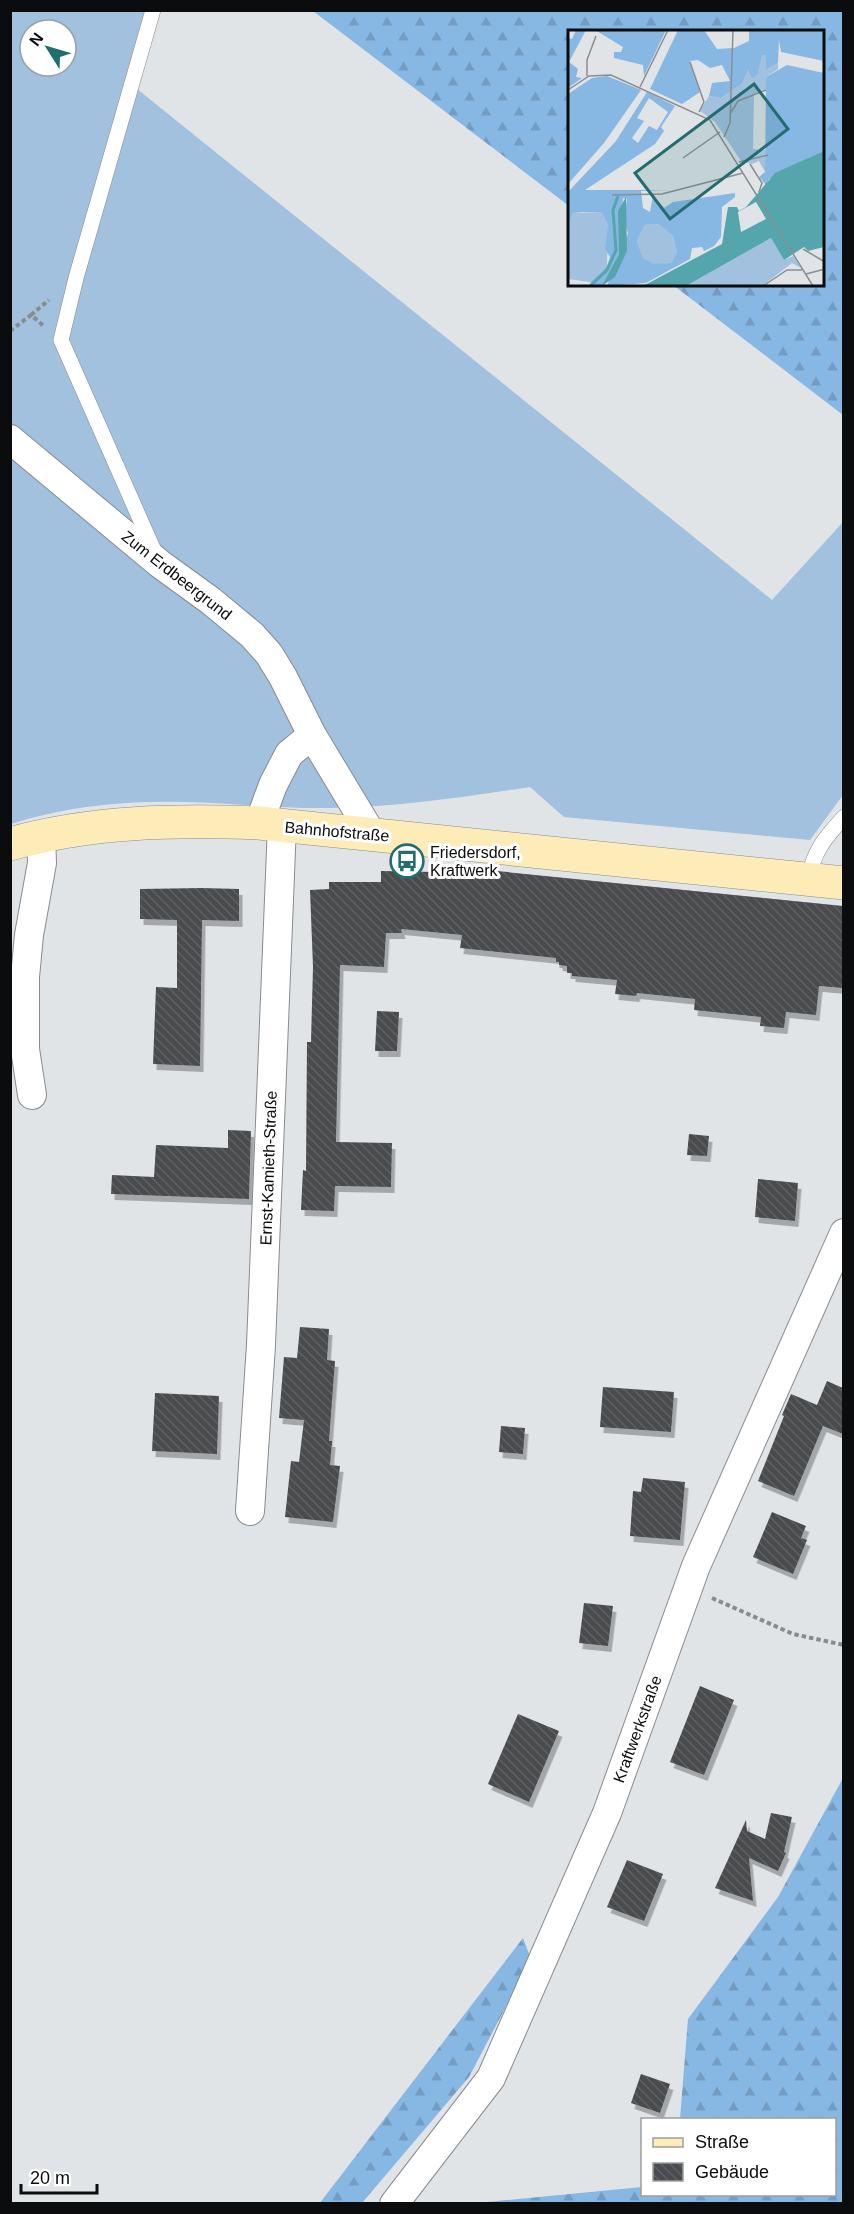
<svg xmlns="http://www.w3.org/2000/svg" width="854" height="2214" font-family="Helvetica,sans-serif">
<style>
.grass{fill:#a1c1df;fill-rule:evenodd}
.forest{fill:url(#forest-firs)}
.building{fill:url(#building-back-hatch);filter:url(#shadow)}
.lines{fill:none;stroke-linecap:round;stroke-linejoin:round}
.lane-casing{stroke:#898c8f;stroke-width:16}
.street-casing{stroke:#898c8f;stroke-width:30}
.secondary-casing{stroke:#898c8f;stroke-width:34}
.path{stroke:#898b8e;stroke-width:4;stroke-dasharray:4.5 3;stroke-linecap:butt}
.lane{stroke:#fff;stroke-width:15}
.street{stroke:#fff;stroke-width:28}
.secondary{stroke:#feecb8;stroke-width:33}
.labels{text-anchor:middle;stroke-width:6;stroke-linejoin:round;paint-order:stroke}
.street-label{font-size:16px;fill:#0b0c0d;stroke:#fff}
.poi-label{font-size:16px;fill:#0b0c0d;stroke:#fff;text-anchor:start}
.inset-river{fill:none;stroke:#54a6ac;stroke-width:3}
.inset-road{fill:none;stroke:#8b8e90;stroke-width:1.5}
.view{fill:#216d6f;fill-opacity:0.15;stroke:#216d6f;stroke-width:3}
.inset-edge{fill:none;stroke:#0b0c0d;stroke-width:3}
</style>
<defs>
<pattern id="forest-firs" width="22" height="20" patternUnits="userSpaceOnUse" patternTransform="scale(1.5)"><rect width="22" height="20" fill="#87b7e3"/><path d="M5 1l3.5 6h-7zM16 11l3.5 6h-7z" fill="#739cc2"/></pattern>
<pattern id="building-back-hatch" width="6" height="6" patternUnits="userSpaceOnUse" patternTransform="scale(1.5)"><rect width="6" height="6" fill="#494b4e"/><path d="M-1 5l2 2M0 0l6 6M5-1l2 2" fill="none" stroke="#5f6063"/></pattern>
<filter id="shadow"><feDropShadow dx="3.5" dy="6" stdDeviation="0" flood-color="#0004"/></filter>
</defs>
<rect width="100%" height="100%" fill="#e0e4e7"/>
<!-- grass -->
<path class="grass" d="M11,11H145L126,80L772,600L843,522V795L810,840L564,817L530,787C464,797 398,807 331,808C283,809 234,803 186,802C127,800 66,806 11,824ZM30,30H66V66H30Z"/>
<!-- forest -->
<path class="forest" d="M313,11H843V415L673,285H822V32H569V206Z
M843,1778V2203H476L642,2187V2194H834V2120L680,2119L688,2019L778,1897Z
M523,1938L531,1959L469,2077L362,2203L319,2204Z"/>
<!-- building -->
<path class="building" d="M437,865L843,906V988L819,986L816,1015L786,1012L784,1028L760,1026L761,1017L694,1010L695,999L637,993L636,996L615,994L617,980L572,976V973H567V966L559,965V962H556V958L460,948L462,935L401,929L402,933H386L384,967L340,965L336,1142L392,1143L391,1187L335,1186L334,1211L301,1210L303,1170L306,1171L307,1042H311L313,967L310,890L329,889V882H381V871L436,872Z
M202,888L239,889V921L202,920L200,1066L153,1064L156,987L177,988V920L140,919V889Z
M377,1011L399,1012L397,1051H375Z
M228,1130L251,1131L249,1199L111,1194L112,1175L154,1177L156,1145L228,1148Z
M689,1134L709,1136L707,1156L687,1155Z
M758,1179L798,1183L795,1221L755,1217Z
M300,1327L329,1329L327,1360L335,1361L329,1441H332L330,1465L340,1466L333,1522L285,1517L291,1461L299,1462L304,1420L279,1418L284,1357L297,1358Z
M827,1381L843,1388V1434L823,1426L794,1496L758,1481L784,1416L782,1415L791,1394L817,1405Z
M603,1387L674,1392L671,1432L600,1427Z
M155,1393L219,1396L217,1454L152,1451Z
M501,1426L525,1428L523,1454L499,1452Z
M643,1478L685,1482L680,1540L630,1536L633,1491L641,1492Z
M772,1512L806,1526L801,1538L807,1540L793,1574L753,1557Z
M584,1603L613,1606L608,1646L579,1643Z
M700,1686L734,1700L704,1775L670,1762Z
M518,1714L559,1731L529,1802L488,1784Z
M771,1813L792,1817L784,1852L786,1853L778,1871L749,1858L753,1901L715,1888L746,1820L747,1831L765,1839Z
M627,1860L663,1874L644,1921L607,1907Z
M641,2074L670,2084L660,2113L631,2103Z"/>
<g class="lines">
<defs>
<path id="lane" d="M153,10L76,278L61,340L155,553
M809,879C813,851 826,837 844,817"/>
<path id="street" d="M10,439L160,564L211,601L252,635L269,654L283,677L312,735L371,833
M259,823L273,785L289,754L312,735
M32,1095L25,1049V977L29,935L42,863L41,836
M250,1511L261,1345L282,825
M394,2204L491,2078L607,1813L696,1566L844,1233"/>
<path id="secondary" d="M10,844C92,821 175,820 259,823L844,883"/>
</defs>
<!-- lane casing -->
<use href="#lane" class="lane-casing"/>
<!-- street casing -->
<use href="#street" class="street-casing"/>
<!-- secondary casing -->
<use href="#secondary" class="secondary-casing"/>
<!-- path -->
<path class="path" d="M31,315L49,300
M10,331L31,315L45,327
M712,1598L793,1634L844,1645"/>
<!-- lane -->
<use href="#lane" class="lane"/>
<!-- street -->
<use href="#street" class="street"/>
<!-- secondary -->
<use href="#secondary" class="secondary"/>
</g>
<!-- icons -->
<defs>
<symbol id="bus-ring" viewBox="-11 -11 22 22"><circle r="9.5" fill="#fff" stroke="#216d6f" stroke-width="1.5"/><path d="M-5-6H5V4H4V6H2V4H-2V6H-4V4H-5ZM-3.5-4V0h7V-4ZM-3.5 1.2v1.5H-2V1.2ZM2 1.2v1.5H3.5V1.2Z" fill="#216d6f"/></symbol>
</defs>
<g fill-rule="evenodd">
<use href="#bus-ring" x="388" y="842" width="38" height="38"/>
</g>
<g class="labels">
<!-- street labels -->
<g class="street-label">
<text transform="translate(177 575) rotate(38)" y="6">Zum Erdbeergrund</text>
<text transform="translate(337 831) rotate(5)" y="6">Bahnhofstraße</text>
<text transform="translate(268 1168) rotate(-88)" y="6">Ernst-Kamieth-Straße</text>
<text transform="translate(637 1729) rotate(-70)" y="6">Kraftwerkstraße</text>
</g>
<!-- poi labels -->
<g class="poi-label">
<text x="430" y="858">Friedersdorf,<tspan x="430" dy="18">Kraftwerk</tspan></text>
</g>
</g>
<!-- overview -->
<g transform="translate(568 30)">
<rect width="256" height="256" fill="#e0e4e7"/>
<path d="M194,25H198V40L210,33V39L198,47V59L186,64L185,119L197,120V142L191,131L184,134L173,131L147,92L132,81L141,66L153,68L174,54L180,40ZM33,182L40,195L39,236L22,252L0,249V195L5,183ZM90,194L105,206L109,222L103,233L85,235L75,228L69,211L77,195ZM203,208L216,230L225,226L233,238L224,233L194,256H118Z" fill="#a1c1df"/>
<path d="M8,0H18L1,32L10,39L8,47L14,48L0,58V8L4,9ZM27,0H98L76,46L75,35L46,28V22H53L55,17ZM110,0H136L149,19L166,18L181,11V0H256V31L213,22L211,10L210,33L198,40V25H194L189,45L184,48L180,40L174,54L153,68L141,66L144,53L162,51L154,35L142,38L130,30L122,31L132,62L114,74L82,59ZM219,35L256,43V121L201,149L198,155L191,147L197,142L198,47ZM39,46L73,60L36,113L0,154V64L24,48ZM79,62L107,76L93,97L96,101L87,114L17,160H103L73,161L75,178L82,182L85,166L96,178L105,172L167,163V167L154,177L153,207L146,216L136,221L134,217L124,218L122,229L78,253L39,256L60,203L56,190L59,169L55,168L51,224L36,255L25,256L22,252L39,236L42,227L37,219L40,195L33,182H14L5,183L0,195V162L48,111ZM81,68L100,82L89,100L81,96L70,113L64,108L76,91L69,88ZM90,194L105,206L109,222L103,233L85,234L75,228L69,211L77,195Z" fill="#87b7e3" fill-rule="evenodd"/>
<path d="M256,121V217L240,221L236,217L216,230L203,208L118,256H75L154,214L160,177H169L171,181L178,177L207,143ZM188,172L198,189L173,202L170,182ZM58,167L59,221L47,247L34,256L51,224L50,181Z" fill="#54a6ac" fill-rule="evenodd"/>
<path class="inset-river" d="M22,256L39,240L48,220L45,180L50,166"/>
<path class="inset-road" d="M122,32L136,72L131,82M19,46V30L28,6M72,57L100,0M0,60L21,46L43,45L142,90L245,256M162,84L170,71L198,60M156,107L162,93L165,0M115,128L152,102M171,132L200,125M182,134L194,153L191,162M44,165L94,164L175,143M235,219L257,232M238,244L257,239M195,256L219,240H234"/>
<path class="view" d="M186,54L220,99L102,189L67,143Z"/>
<rect width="256" height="256" class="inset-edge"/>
</g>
<!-- border -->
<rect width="854" height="2214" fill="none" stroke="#0b0c0d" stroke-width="24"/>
<!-- legend -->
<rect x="641" y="2118" width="195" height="78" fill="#ffffff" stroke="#9d9e9e" stroke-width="1.5"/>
<rect x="653" y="2138" width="30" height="9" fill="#feecb8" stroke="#9d9e9e" stroke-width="1.5"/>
<text x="695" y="2148" font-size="18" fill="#0b0c0d">Straße</text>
<rect x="653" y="2163" width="30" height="18" fill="url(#building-back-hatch)" stroke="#9d9e9e" stroke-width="1.5"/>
<text x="695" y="2178" font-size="18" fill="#0b0c0d">Gebäude</text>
<!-- north arrow -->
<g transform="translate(48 48) rotate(307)"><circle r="28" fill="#ffffff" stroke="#9d9e9e" stroke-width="1.5"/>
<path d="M0-4.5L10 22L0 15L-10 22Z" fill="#216d6f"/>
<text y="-9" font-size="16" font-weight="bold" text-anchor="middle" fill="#0b0c0d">N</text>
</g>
<!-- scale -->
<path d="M21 2184v9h76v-9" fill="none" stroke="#0b0c0d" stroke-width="3"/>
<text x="30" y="2184" font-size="18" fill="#0b0c0d" stroke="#ffffff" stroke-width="4.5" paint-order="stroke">20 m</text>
</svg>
